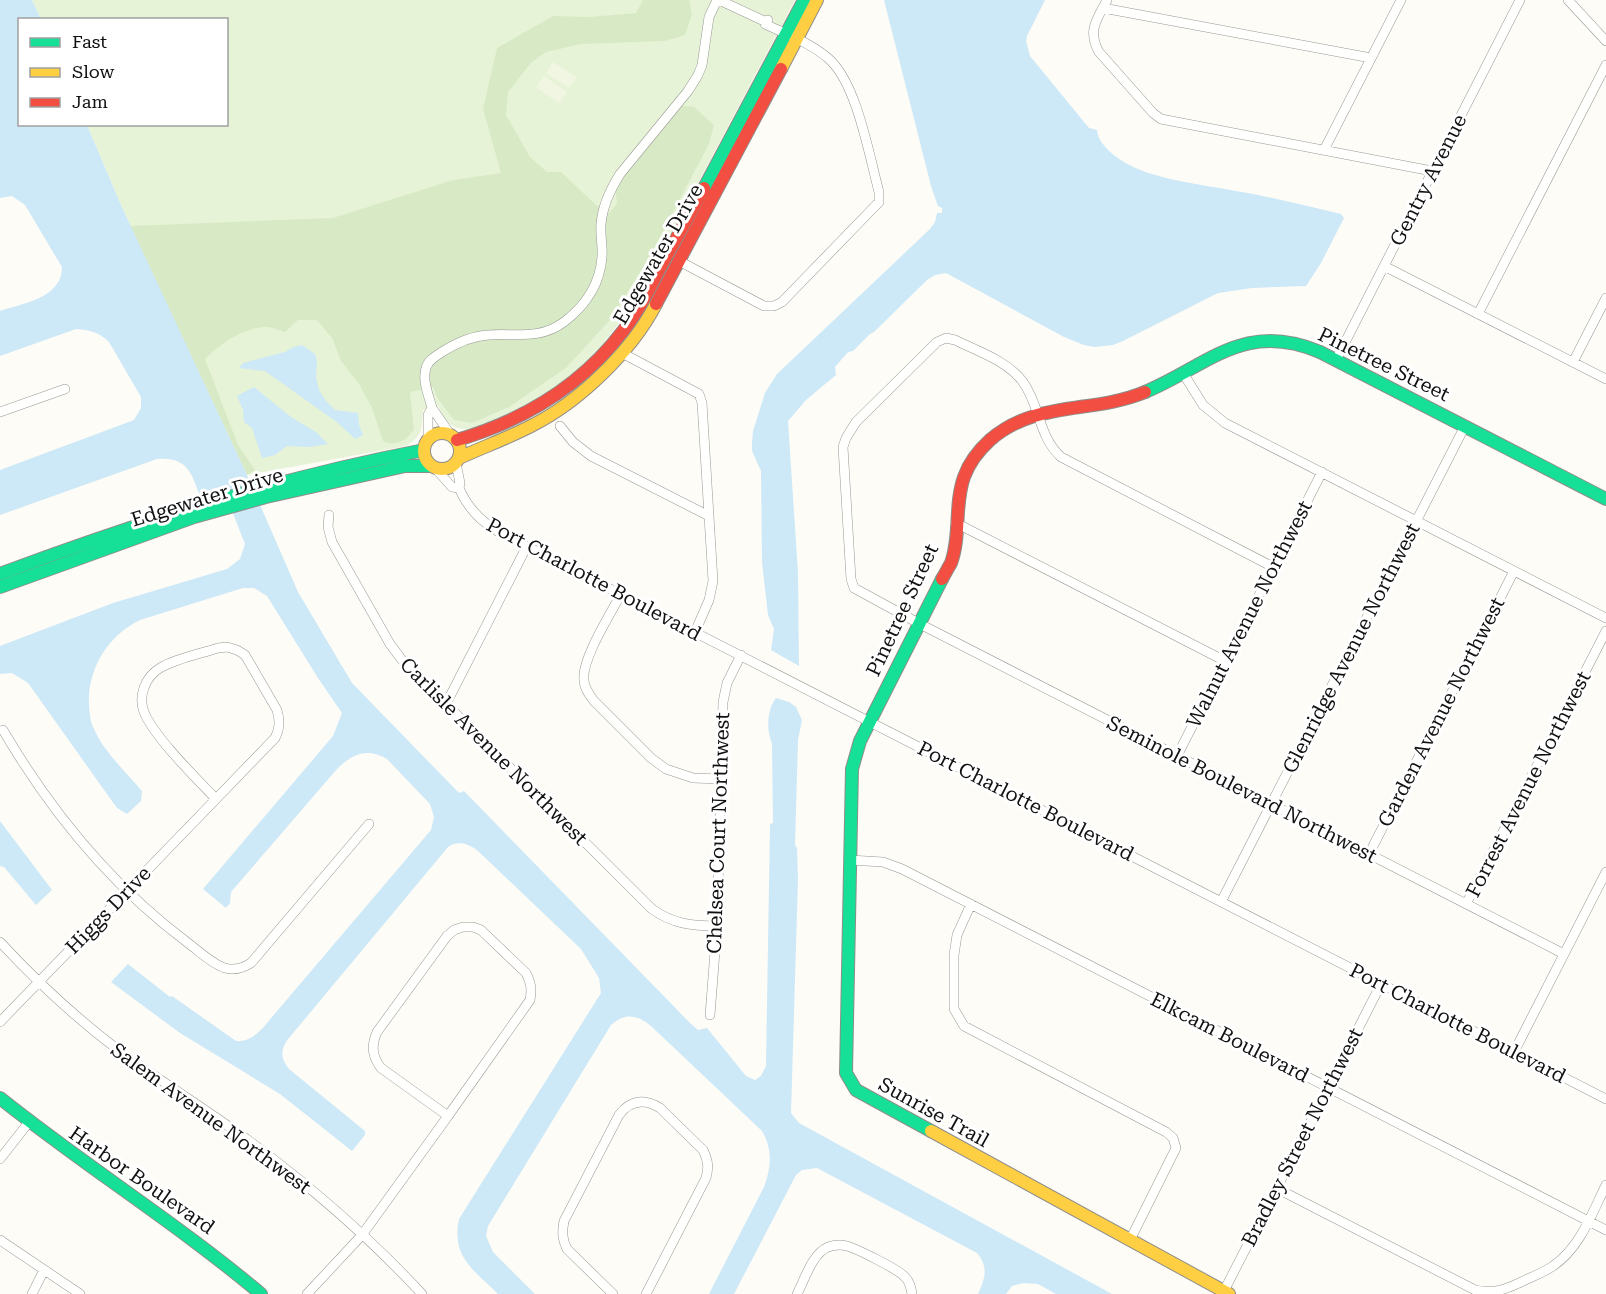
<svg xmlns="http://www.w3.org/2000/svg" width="1606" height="1294" font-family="'Roboto Serif',serif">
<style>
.green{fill:#e7f3d7;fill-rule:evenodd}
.forest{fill:#d8eac5}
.pitch{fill:#f0f6e1}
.water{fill:#cde8f7}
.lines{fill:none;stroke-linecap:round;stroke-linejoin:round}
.street-casing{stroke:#979795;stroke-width:10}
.fast-casing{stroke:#8e8d8b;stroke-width:14}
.slow-casing{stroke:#8e8d8b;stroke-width:14}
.jam-casing{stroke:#8e8d8b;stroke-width:14}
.street{stroke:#fffffe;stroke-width:9}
.fast{stroke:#16e098;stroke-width:12}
.slow{stroke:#ffcf43;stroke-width:12}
.jam{stroke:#f24e42;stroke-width:12}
.labels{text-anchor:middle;stroke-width:6;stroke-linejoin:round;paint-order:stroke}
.street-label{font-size:20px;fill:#111;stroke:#fff}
</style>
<rect width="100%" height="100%" fill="#fdfcf7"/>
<!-- green -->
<path class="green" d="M32,0H795L647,279C628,311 608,342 580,367C552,392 520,410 485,423C479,425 470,430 463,429C448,427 444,418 438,406L423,410C422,428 423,436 406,446L247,475L120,203L87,125L226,124V20L41,19ZM623,15L497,48L587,17Z"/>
<!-- forest -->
<path class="forest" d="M643,0H689L692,14L685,35L665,41L581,44L546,52L531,63L508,92L506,115L530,157L547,172H561L596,205L609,213L617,204L615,186L674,105L694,107L714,125L709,144L649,258L610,320L566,368L509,407L472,423L454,420L438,399L433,387L410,392L414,429C406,441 397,447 383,441L372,408L359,384L341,361L332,338L317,320H298L285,332C280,331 273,327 267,327C244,327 221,343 205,359L238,445L255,470L247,475L130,226L333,218L453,180L501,173L483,109L497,48L553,16L587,17L636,13Z"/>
<!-- pitch -->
<path class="pitch" d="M553,62L577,77L569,88L546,73Z
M544,76L567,92L559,103L536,87Z"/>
<!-- water -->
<path class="water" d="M0,0H32L41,19L20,20V124L87,125L120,203L247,475L298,592L352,683L459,793L464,791L691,1024L698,1030L707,1028L746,1076L755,1080L761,1076L766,1066L770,824L773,823L772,743C766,731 767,709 776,698L789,702L796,707L802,720L798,740L795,845L797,848L798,879L791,1113L799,1123L1112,1294H1056L1038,1284L1023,1283L1012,1286L1006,1294H978C985,1279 989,1267 977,1253L817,1168L802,1170L796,1175L734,1294H709L764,1187C771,1168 773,1149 762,1131L651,1026C638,1015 625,1012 611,1025L488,1226L486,1236L493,1252L535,1294H498C474,1270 451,1257 459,1219L601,993L599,978L581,949L478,851C469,844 458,840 448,847L289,1038C280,1049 280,1058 289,1069L365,1131V1135L352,1151L280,1094L180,1033L111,982L128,964L170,997L172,996L236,1041C255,1043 266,1023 278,1010L431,830L434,817L430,804L387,759C367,747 352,754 337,769L231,892L230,903L226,908L203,889L333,736L342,713L318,678L267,596L254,588H243L140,620C107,636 87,670 89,706C90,714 90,722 94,729C104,752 126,772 142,791L141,801L127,814L117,808L28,683L12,673L0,674V646L113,603L227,569L240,559L245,544L227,498L218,488L199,494C191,470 185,457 157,459L0,515V470L134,420L141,408V397L109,342C99,332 90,330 76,329L0,356V311C24,303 62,298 62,267L25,205L12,196L0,198Z
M884,0H1045L1027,36L1026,41L1030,56L1089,128L1097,130C1098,147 1123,163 1138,169C1166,181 1211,186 1242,192C1275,198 1308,206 1341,214L1344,218L1321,263L1306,286L1252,288L1218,293L1123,341L1113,345L1094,347L1084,345L1064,337L946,273L935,275L927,280L874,332L870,334L853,351L848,352L835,367L836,375L806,400L788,421L798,573L799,666L771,650L774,629L768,615L762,562L761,471L752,451V444L753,431L765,393L777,374L930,229L935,222L937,213H942V208L938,206L931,186Z
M302,345L315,354L317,361L316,377L319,390L326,401L335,410L358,413L359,425L363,435L355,439L338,423L265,371L239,368L243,363L285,352L293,347Z
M254,387L291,417L316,432L328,444L310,447L287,446L275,455L262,458L252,428L244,422L243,410L237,396Z
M0,821L52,890L36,905L4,867L0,866Z"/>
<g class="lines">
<defs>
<path id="street" d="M719,0L764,21L768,20
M1107,0C1097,19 1087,31 1099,52L1153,113L1161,119L1432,171
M1568,0L1606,41
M1103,8L1371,58
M1324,150L1401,0
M679,261L764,306H774L782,302L879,202V192C869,155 857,84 829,59C811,43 786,34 765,24L764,21
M1384,266L1606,379
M1478,314L1606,65
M622,353L699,394L702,403L713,581L709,600L695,632
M1336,360L1520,0
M1573,362L1606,298
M1183,373L1203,405L1225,423L1606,618
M432,408C429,396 422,381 426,368C428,360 436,356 442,352C456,343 471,336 489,335C515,333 540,340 564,322C585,306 600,284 602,257C603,246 600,235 601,225C602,206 610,190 620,174L688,91L698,75L702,65L709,17L717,0
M0,412L65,389
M560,426L573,442L591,456L709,516
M428,440V415L432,408L450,434
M456,463L460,483L459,488C467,507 479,520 497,531L1606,1099
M435,468L452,487L459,488
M329,515L328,527L332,542L390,644L402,660L652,909C673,924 692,926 717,926
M956,523L1225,661
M1273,567L1061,457C1038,436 1040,405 1023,382C1008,361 977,351 955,340L946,338L937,342L856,422L846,438L843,447L851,579L854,588L920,624L1564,954
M621,594C611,613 581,660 584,680C584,688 589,694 594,701L651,758L666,769L693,778L721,779
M227,647L237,650L245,655L277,710C280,721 280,728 275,738L216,799C197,779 154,737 144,712C138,696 145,677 160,668C177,658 200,654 218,648Z
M446,704L527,546
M3,730C51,812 112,886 188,943C199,951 212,964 225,968C235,971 243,968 251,963L369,824
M1177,756L1322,472
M1369,854L1514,571
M850,860L883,862L902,869L1606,1230
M1221,902L1465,426
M971,904L957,935L954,955V1009L964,1026L1166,1132L1173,1138L1176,1148L1130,1240
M1466,904L1606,631
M463,927H473L481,930L526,973C531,983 532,989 530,1000L448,1116L381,1068C372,1056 371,1046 377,1032L447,936L454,930Z
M0,942C36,981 75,1017 117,1049C160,1081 205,1109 248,1140C310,1186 370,1238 422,1294
M710,1015L717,926L723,702L727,683L741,655
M0,1022L216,799
M1514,1052L1606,872
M0,1159L29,1122
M1276,1188L1475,1290C1492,1294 1504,1290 1519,1283C1531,1277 1543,1273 1553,1266C1580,1248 1592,1213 1606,1185
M0,1240L80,1294
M1224,1291L1381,984
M32,1294L44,1270
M307,1294L362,1235L448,1116
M613,1294L567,1249C562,1239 562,1232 564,1221L619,1115C630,1100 644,1098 660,1108L703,1150C708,1160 709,1167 706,1178L646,1294
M797,1294C805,1279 812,1254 828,1247C834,1245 840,1244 847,1246C857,1249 898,1269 905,1277C910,1282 911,1288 912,1294"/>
<path id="fast" d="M704,188L804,0
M1145,392C1209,365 1244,320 1320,352L1606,499
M0,574C139,522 278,478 424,450
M0,587L194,517L266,497L405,466H430
M0,1098C85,1166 178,1224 261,1294
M931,1131L856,1090L846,1073L852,769L860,741L942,579"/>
<path id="slow" d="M781,69L817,0
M424 451a18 18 0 1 1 36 0a18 18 0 1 1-36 0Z
M459,458C483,447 508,438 531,426C579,402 631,352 656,304
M931,1131L1229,1294"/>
<path id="jam" d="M656,304L781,69
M457,440C522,421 581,386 623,331C638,312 649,290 660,268C675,241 689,215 704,188
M942,579C945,574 948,568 951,563C961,536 954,505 964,477C969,463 979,450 990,440C1036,400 1092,414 1145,392"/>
</defs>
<!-- street casing -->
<use href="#street" class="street-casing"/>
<!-- fast casing -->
<use href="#fast" class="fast-casing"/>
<!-- slow casing -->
<use href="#slow" class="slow-casing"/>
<!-- jam casing -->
<use href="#jam" class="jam-casing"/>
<!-- street -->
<use href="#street" class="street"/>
<!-- fast -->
<use href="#fast" class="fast"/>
<!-- slow -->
<use href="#slow" class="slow"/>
<!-- jam -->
<use href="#jam" class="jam"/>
</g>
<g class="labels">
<!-- street labels -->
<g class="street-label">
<text transform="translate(1428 180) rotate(-63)" y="7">Gentry Avenue</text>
<text transform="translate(658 254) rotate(-60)" y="7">Edgewater Drive</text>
<text transform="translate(1384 364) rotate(26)" y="7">Pinetree Street</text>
<text transform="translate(207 497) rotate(-17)" y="7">Edgewater Drive</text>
<text transform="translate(594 579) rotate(28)" y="7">Port Charlotte Boulevard</text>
<text transform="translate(902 610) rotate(-65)" y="7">Pinetree Street</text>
<text transform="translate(1249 614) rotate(-63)" y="7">Walnut Avenue Northwest</text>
<text transform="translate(1351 648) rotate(-63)" y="7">Glenridge Avenue Northwest</text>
<text transform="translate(1441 712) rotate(-63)" y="7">Garden Avenue Northwest</text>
<text transform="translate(494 751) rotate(45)" y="7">Carlisle Avenue Northwest</text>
<text transform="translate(1528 784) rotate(-63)" y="7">Forrest Avenue Northwest</text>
<text transform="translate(1242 789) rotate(27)" y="7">Seminole Boulevard Northwest</text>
<text transform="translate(1026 801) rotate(27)" y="7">Port Charlotte Boulevard</text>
<text transform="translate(718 833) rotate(-88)" y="7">Chelsea Court Northwest</text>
<text transform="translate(108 910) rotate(-46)" y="7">Higgs Drive</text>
<text transform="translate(1458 1023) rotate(27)" y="7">Port Charlotte Boulevard</text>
<text transform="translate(1230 1037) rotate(27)" y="7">Elkcam Boulevard</text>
<text transform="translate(934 1112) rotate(29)" y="7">Sunrise Trail</text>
<text transform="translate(211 1118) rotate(36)" y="7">Salem Avenue Northwest</text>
<text transform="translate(1302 1137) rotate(-63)" y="7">Bradley Street Northwest</text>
<text transform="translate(142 1180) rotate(35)" y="7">Harbor Boulevard</text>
</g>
</g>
<!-- legend -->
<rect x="18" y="18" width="210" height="108" fill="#ffffff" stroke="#a0a0a0" stroke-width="1.5"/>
<rect x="30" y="38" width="30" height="9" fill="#16e098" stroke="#a0a0a0" stroke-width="1.5"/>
<text x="72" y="48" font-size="18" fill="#111111">Fast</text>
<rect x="30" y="68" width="30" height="9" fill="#ffcf43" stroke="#a0a0a0" stroke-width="1.5"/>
<text x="72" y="78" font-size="18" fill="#111111">Slow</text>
<rect x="30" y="98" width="30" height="9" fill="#f24e42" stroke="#a0a0a0" stroke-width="1.5"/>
<text x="72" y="108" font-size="18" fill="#111111">Jam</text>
</svg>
